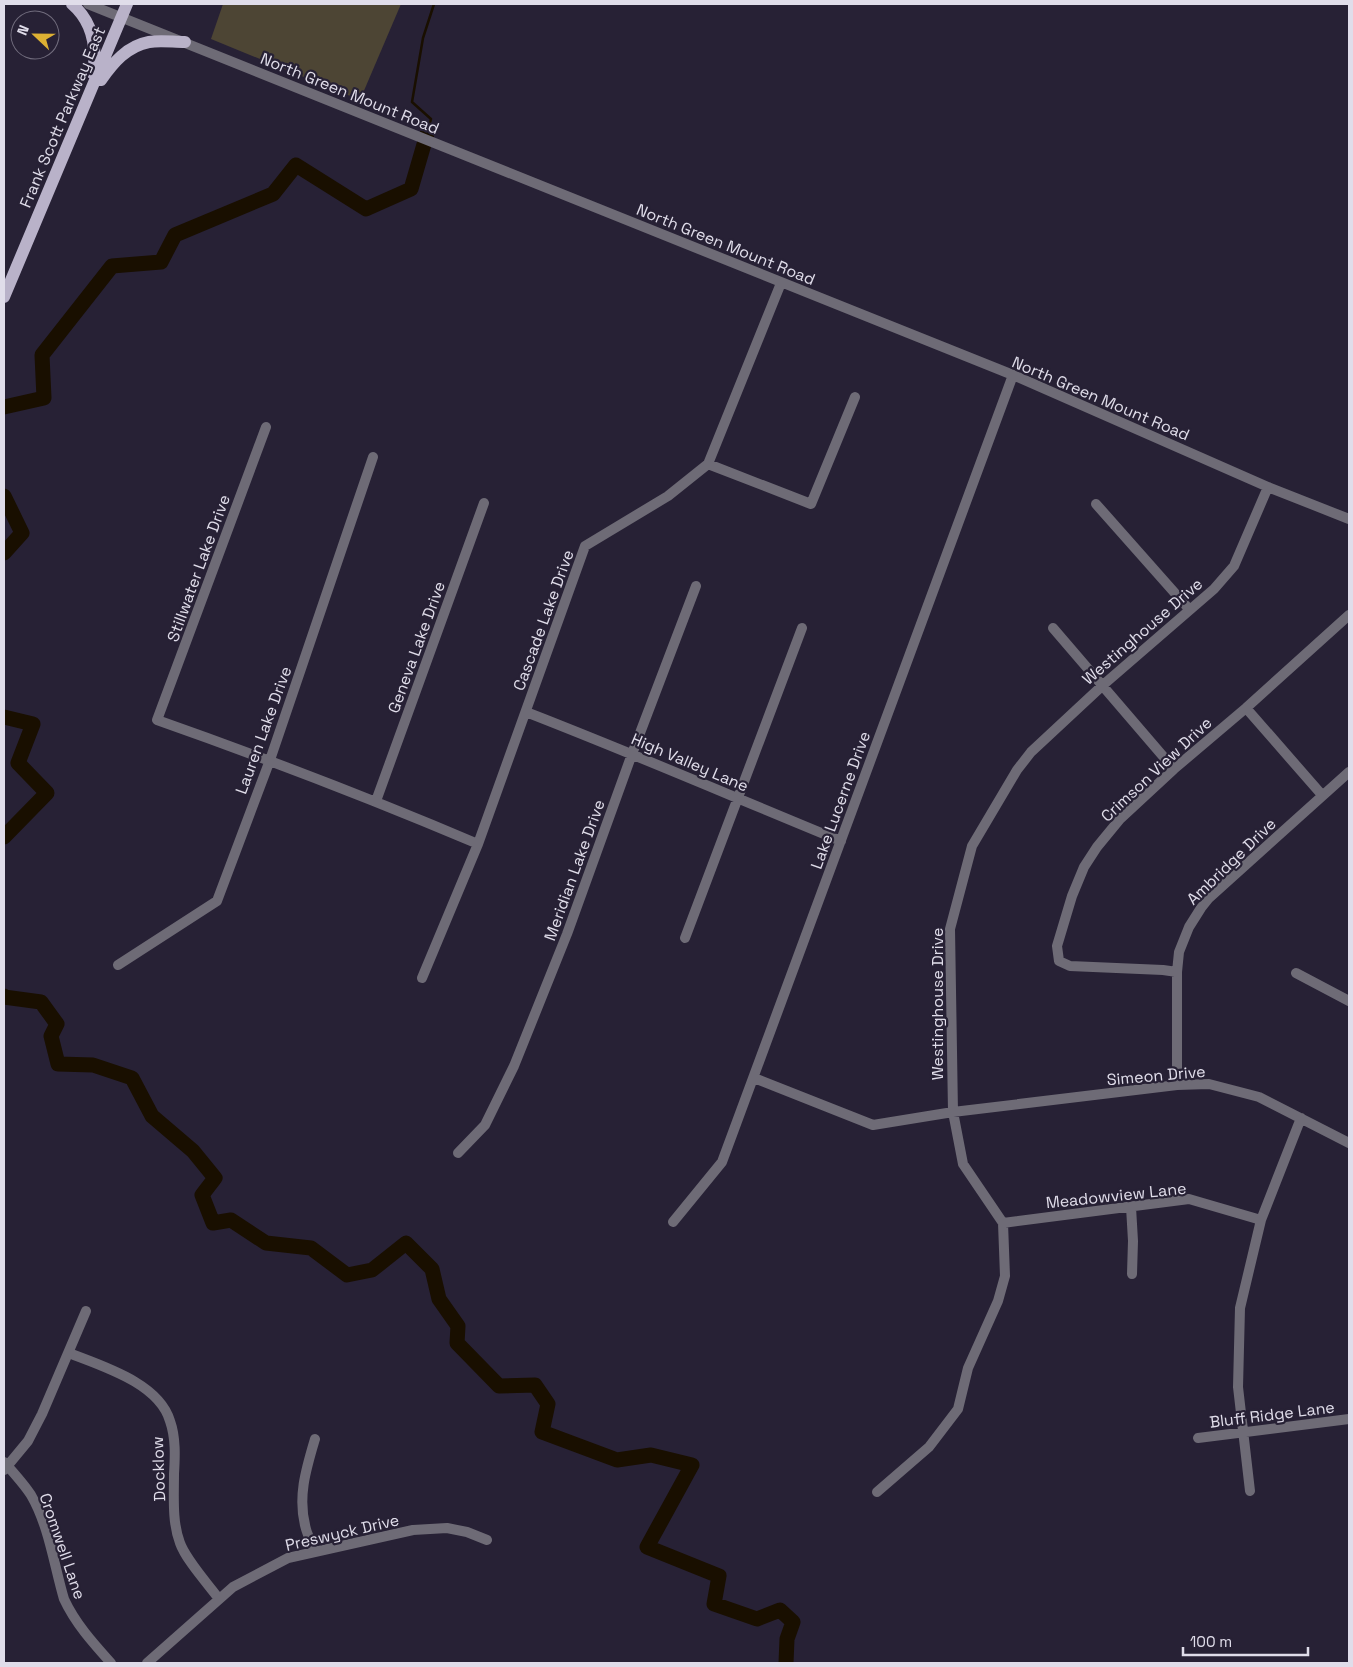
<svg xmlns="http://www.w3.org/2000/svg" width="1353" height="1667" font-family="'Space Grotesk',sans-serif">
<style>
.green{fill:#4d4534}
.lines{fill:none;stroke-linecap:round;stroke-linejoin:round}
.stream{stroke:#190f00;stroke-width:2.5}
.river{stroke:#190f00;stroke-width:15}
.minor{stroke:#6e6b76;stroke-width:10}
.major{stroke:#b9b2c9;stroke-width:12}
.labels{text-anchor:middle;stroke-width:4.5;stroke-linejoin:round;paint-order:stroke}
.street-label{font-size:16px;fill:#e0ddea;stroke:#272135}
</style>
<rect width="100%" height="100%" fill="#272135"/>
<!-- green -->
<path class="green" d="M223,4H401L360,100L211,39Z"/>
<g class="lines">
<!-- stream -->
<path class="stream" d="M427,134L431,119L412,102L423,38L434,4"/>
<!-- river -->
<path class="river" d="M4,407L44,398L42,355L112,266L161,262L175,235L273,194L296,165L366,209L411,189L427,134
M4,496L22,533L4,553
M4,717L33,724L18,763L47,793L4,837
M4,996V997L41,1002L57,1024L51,1036L58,1064L93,1065L132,1078L152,1116L193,1151L215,1178L202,1195L213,1223L231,1220L266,1243L311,1248L347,1275L372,1270L406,1243L432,1269L439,1299L458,1326L457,1343L499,1386L535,1385L548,1404L542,1432L617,1460L651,1455L692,1465L647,1547L719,1576L714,1604L757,1619L780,1610L793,1622L787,1639L786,1663"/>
<!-- minor -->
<path class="minor" d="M88,4L1013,375L1268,487L1349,519
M266,427L157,720C265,758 372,799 478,844L585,546L668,496L708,464L781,283
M708,464L811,504L855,397
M1096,504L1189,609
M1053,628L1174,769
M1246,708L1322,795
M526,712C632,753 736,798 841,841
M376,801L484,503
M685,938L802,628
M118,965L217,901L270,760L373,457
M1177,972L1163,970L1070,966L1059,961L1057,946L1072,896L1084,867L1097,847L1120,819L1174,769L1246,708L1349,615
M1296,973L1349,1001
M422,978L478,844
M754,1078L873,1125L953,1112L1177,1085L1209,1084L1259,1097L1349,1143
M1177,1085V972L1179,952L1189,927L1201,908L1209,898L1349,772
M458,1153L485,1125L514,1066L567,934L632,754L696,586
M1131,1207L1133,1241L1132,1274
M673,1222L722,1162L1013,375
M1003,1223L1189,1199L1261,1220
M69,1353C102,1366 159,1383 170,1421C176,1438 175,1457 174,1474C174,1497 172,1522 180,1543C186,1560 208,1584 219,1599
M1198,1438L1349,1419
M4,1462C13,1472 24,1484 31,1495C49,1526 54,1565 64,1599C75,1623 93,1643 111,1663
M4,1470L28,1441L42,1414L86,1311
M1250,1491L1238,1387L1240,1308L1261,1220L1301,1118
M877,1492L929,1447L958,1409L968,1368L998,1301L1005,1276L1003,1223L963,1164L953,1112L950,929L972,846L1017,770L1031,752L1103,685L1214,589L1234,566L1268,487
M314,1551C312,1544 308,1536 306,1529C297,1498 306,1469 315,1439
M147,1663L233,1587L288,1558L413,1530L447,1528L467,1532L487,1540"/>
<!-- major -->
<path class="major" d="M72,4C93,22 97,48 93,74
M101,80C113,63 127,46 149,42C160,40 173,42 185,42
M4,297L127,4"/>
</g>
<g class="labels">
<!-- street labels -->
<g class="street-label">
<text transform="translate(350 93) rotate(22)" y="6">North Green Mount Road</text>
<text transform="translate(62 117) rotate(-67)" y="6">Frank Scott Parkway East</text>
<text transform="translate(726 244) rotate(22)" y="6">North Green Mount Road</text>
<text transform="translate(1101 398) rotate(23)" y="6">North Green Mount Road</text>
<text transform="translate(198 568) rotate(-70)" y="6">Stillwater Lake Drive</text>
<text transform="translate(543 620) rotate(-70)" y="6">Cascade Lake Drive</text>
<text transform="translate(1142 631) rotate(-41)" y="6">Westinghouse Drive</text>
<text transform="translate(416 647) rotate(-70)" y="6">Geneva Lake Drive</text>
<text transform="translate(263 730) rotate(-70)" y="6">Lauren Lake Drive</text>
<text transform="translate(690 762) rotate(23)" y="6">High Valley Lane</text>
<text transform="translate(1156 769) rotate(-43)" y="6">Crimson View Drive</text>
<text transform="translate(840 800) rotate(-70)" y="6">Lake Lucerne Drive</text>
<text transform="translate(1231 861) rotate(-44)" y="6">Ambridge Drive</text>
<text transform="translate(574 870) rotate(-70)" y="6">Meridian Lake Drive</text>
<text transform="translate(937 1004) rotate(-90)" y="6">Westinghouse Drive</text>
<text transform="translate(1156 1075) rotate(-5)" y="6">Simeon Drive</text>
<text transform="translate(1116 1195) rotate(-6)" y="6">Meadowview Lane</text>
<text transform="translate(1272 1414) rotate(-7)" y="6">Bluff Ridge Lane</text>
<text transform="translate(158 1469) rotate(-92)" y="6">Docklow</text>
<text transform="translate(342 1532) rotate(-13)" y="6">Preswyck Drive</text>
<text transform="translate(63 1546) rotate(71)" y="6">Cromwell Lane</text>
</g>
</g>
<!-- border -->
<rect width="1353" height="1667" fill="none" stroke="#e0ddea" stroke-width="10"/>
<!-- north arrow -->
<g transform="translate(35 35) rotate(292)"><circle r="24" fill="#272135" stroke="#716c7d"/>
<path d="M0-4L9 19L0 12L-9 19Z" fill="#ddb133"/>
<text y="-8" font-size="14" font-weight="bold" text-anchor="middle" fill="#e0ddea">N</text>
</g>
<!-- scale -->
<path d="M1183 1647v8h125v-8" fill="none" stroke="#e0ddea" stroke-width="2.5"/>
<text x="1190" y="1647" font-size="15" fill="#e0ddea" stroke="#272135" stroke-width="4" paint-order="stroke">100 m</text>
</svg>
